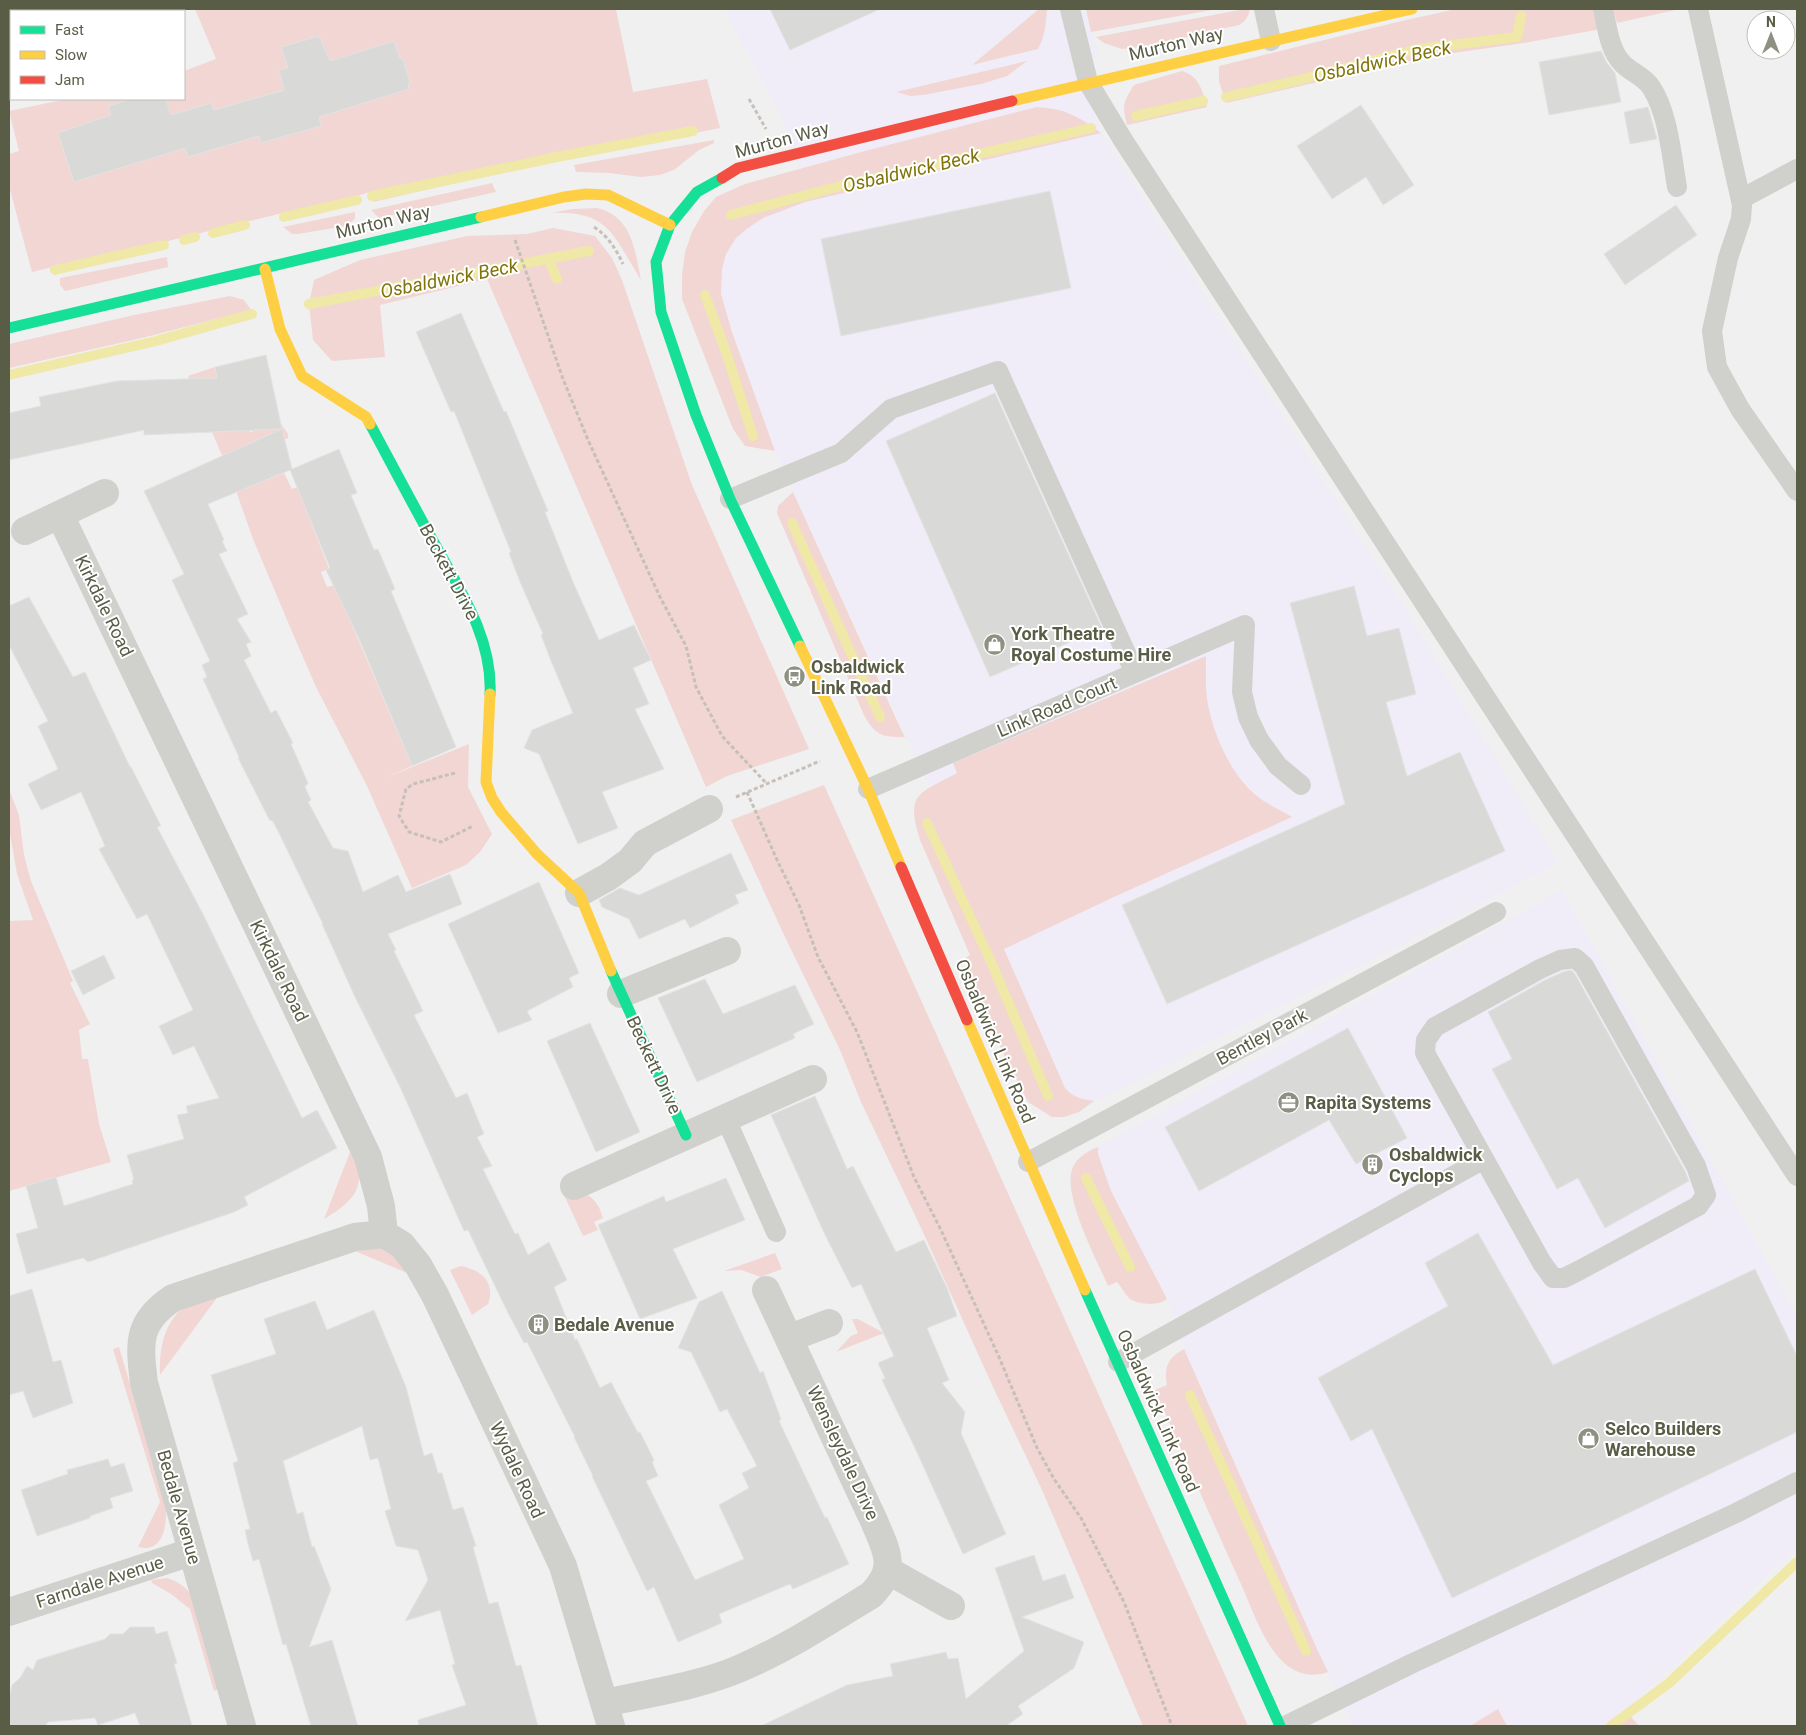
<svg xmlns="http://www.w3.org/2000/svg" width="1806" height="1735" font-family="Roboto,sans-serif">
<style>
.commercial{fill:#f0ecf8}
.green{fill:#f1d6d4;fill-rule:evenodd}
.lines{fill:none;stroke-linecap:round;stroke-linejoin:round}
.stream{stroke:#efe8a7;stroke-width:10}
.building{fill:#d9dad8;stroke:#e2e3e2}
.path{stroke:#c7bfb9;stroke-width:3;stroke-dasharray:4 2.5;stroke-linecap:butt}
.lane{stroke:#d0d1cc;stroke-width:20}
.street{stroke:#d0d1cc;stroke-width:28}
.fast{stroke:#16e098;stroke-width:11}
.slow{stroke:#ffcf43;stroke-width:11}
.jam{stroke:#f24e42;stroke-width:11}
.labels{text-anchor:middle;stroke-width:4;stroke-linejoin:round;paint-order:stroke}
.street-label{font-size:18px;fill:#595d46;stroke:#fff}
.poi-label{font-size:18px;font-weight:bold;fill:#595d46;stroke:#fff;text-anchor:start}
.water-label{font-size:19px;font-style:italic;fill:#80740a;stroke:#fff}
</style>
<rect width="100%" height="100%" fill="#f0f0f1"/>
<!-- commercial -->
<path class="commercial" d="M724,9H1086L1099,57L1074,64L1101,133L1409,615L1559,863L1125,1086L1094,1101L1079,1099L1072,1095L1065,1088L1004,949L772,445L732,332L721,294L722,269L726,254L736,238L748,228L763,218L804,202L809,190L781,115Z
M1562,890L1797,1316V1546L1626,1711L1607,1726H1507L1498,1709L1470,1726H1353L1317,1649L1187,1356L1167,1299L1111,1191L1098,1154V1147Z"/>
<!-- green -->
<path class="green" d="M195,9H616L633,92L707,79L720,128L512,170L373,202L370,192L357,196L359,204L284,221L283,213L164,242L166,248L56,274L53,267L32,272L9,186V154L19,151L9,111L67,99H184V71L216,59ZM314,38L326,79L309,84L321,125L261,142L249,100L284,90L279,71L288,68L282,47Z
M1039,9H1047C1046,22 1045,37 1038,49L972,65Z
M1086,9H1217L1091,32Z
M1245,9H1250C1248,17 1246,21 1239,25L1148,46L1122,49L1104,43L1096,37Z
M1456,9H1596L1601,29L1524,43L1432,56L1226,103L1219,82V66L1393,23Z
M1613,9H1680L1617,23Z
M1027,61L1007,76L981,84L923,95L911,96L896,92Z
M1182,71C1200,77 1202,90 1207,107L1127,125C1122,106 1123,102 1134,85Z
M1037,107C1067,109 1077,116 1101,133L805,202L763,218L748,228L736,238L726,254L722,269L721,294L732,332L775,451L745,446L733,429L682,299V275L685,252L692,232L704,211L716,197L745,184L865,151Z
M714,140V143L699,150L674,170L660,175L641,177L609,173L576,172L574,165Z
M492,183L496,192L379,218L371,210Z
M597,208C632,216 635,250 641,280C613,236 610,210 550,213L573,209Z
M355,212V219L346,226L298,234H292L283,227Z
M553,228L595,236L612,258L622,280L692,485L809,749L727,776L706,787L487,279L380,305L385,357L332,361L313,340L309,304L314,280L360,260L467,236L527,234Z
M167,257L168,267L65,291L60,285V278Z
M230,296L244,300L251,310L142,338L9,368V344L134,315Z
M215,367L226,426L248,423L250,432L281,424L288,434V438L233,457L246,488L284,473L292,489L301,486L311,522L329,569L321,572L327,587L335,585L412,766L385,778L469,744L468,787L492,834L480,852L466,865L412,888L367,786L316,687L293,634L253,539L230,474L188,376Z
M793,492L899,725L905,737C881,738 874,734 863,713L777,513L778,506Z
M1206,656C1206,672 1205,689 1208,705C1214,735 1229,769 1250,790C1262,802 1278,809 1292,817L1116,896L1004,949L1065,1088C1074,1098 1081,1099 1094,1101L1079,1112L1064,1117H1052L1028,1102L1001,1049L965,958L970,955L920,840C905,792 919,794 957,773L953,763Z
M824,785L1248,1726H1143L1042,1490L993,1387L922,1230L861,1102L840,1050L784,935L731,820Z
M9,789L19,815L24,855L31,881L73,981L70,983L90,1024L79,1030L82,1059H88L99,1124L111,1162L9,1191V921L33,920L17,874L9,828Z
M352,1147C354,1156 360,1169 359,1179C358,1198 339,1210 324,1219Z
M1098,1147V1154L1111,1191L1167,1299C1159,1306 1139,1305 1130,1299C1125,1294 1121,1287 1117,1282L1108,1286C1097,1260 1059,1190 1074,1165C1079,1156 1090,1150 1098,1147Z
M582,1192C595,1198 599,1205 603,1218L594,1222L598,1230L583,1236L563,1193Z
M374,1244L396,1255L412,1275L343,1246Z
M775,1253L782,1269L761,1277L741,1270L724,1271Z
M461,1266C481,1270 496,1282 488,1304L472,1315L450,1270Z
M222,1291L160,1375C159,1352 163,1324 183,1308C193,1301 211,1296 222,1291Z
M852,1319H858L884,1333L836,1352L851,1336L858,1333Z
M119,1347L166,1506C167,1524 164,1554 138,1547L160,1502L113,1349Z
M1184,1349L1317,1649L1328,1672C1312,1678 1296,1674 1283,1662C1263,1643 1251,1606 1240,1582C1211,1518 1183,1454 1155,1390L1167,1385C1163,1367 1169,1357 1184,1349Z
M167,1578C177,1581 183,1585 190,1593L219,1689L214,1691L190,1609L171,1594L152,1583L151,1580Z
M1498,1709L1507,1726H1470Z
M1626,1711L1639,1726H1607Z"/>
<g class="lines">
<!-- stream -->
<path class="stream" d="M1226,97L1299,80L1417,49L1517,37L1521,16
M1136,116L1203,101
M372,196L557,157L693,131
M731,215L844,185L1091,128
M284,217L357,200
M213,233L245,225
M184,240L195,237
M548,258L557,279
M55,270L164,245
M705,295L726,352L753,436
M309,304L589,251
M9,375L156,341L252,314
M792,523L880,717
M927,823L992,964L1048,1096
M1086,1178L1130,1267
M1190,1395L1306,1651
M1611,1726L1669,1683L1797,1562"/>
</g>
<!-- building -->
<path class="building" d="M770,9H880L790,50Z
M319,36L330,61L394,41L400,58H403L410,83L408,84L409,89L319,117L321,126L261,143L259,136L188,157L185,148L74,182L58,133L111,115L108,106L130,99H166L171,115L211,103L214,110L284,90L279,70L288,68L281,47Z
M1601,51L1607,63L1615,73L1621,102L1549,115L1539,62Z
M1361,105L1414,185L1383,205L1366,177L1332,199L1297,146Z
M1648,107L1657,139L1630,144L1624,112Z
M1050,191L1071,288L841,336L821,239Z
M1676,205L1697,235L1625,285L1604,254Z
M461,313L504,412L506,411L548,511L545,512L573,582L599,640L634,625L651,660L633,668L649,704L635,709L664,769L602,792L618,828L578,844L539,754L524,748L532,730L573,713L551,661L541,635L543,634L520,582L509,553L511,552L454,411L451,412L416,332Z
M266,355L282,429L144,435V430L9,460V413L41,406L39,397L117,381L217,378L215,367Z
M995,393L1102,628L990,677L886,441Z
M282,429L292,469L339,449L357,493L351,495L374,550L378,549L395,589L391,591L456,747L412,766L359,639L326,570L330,568L290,470L208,504L224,540L222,541L227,551L219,554L248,614L237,619L251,642L246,644L251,656L244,660L271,713L276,710L293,743L291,744L308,783L305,787L311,800L308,802L333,848L348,851L363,892L398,875L406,892L450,874L462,904L388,934L396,950L394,951L423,1011L414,1015L456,1098L467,1093L484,1134L477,1137L492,1166L483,1169L515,1234L518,1233L528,1255L549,1242L567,1280L554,1287L575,1340L577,1339L600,1388L611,1382L638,1433L640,1432L654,1460L652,1462L658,1476L646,1481L695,1580L744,1559L719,1505L749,1488L742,1473L757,1466L727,1409L720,1412L691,1352L678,1348L699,1302L722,1291L760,1373L763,1371L781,1419L779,1421L825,1518L827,1517L849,1564L793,1589L790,1584L719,1614L722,1623L678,1642L654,1587L647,1591L592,1476H593L574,1437H575L527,1342L524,1343L507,1311L468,1230L464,1231L401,1089L355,997L322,924H323L278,831L272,820L270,821L238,758L239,757L203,679L207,677L202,665L210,661L172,580L184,574L144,491Z
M1354,586L1367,636L1399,628L1416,694L1386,702L1407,776L1460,752L1505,851L1167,1004L1122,905L1345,804L1290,603Z
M29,597L73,677L85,672L130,767H131L161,826L157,827L204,916L302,1118L317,1110L337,1148L244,1197L248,1205L234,1212L88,1262L83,1258L27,1274L16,1234L38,1228L26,1186L56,1177L64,1206L133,1184L132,1180H134L127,1155L184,1139L177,1115L188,1113L186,1106L219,1098L194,1046L173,1055L159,1026L193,1010L147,914L137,919L99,849L105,846L81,792L41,810L28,784L58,769L38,726L48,721L9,645V606Z
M731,853L748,890L735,895L739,903L690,928L685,919L639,939L629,919L602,907L599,900L620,888L639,895Z
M539,882L579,973L569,978L573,987L527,1011L532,1020L498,1033L448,924Z
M104,955L115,978L83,995L71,971Z
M1571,970L1575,974L1685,1171L1689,1181L1605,1228L1578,1178L1557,1189L1492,1069L1512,1059L1488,1012L1545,980L1563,972Z
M705,979L723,1014L795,985L814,1024L793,1034L795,1038L697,1082L658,998Z
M590,1023L640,1132L596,1152L547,1041Z
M1348,1028L1407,1138L1356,1164L1329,1120L1199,1191L1165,1127Z
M815,1096L847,1169L853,1166L896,1252L924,1240L947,1288L957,1316L927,1328L949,1380L942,1383L965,1412L961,1433L1006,1534L963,1554L914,1446L882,1380L885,1378L878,1363L894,1356L861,1284L852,1288L826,1237L771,1115Z
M726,1178L745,1220L673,1249L697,1298L640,1319L598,1225L664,1196L666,1202Z
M1478,1233L1553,1365L1755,1269L1797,1356V1432L1452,1598L1372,1429L1351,1441L1318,1378L1448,1306L1425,1263Z
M32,1289L53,1362L61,1360L73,1403L33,1418L23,1391L9,1395V1296Z
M315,1301L327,1330L374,1310L406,1387L424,1456L432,1453L438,1473H442L453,1510L463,1507L476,1546L473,1547L489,1604L498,1602L516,1666L521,1665L538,1726H419L418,1720L466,1705L452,1665L455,1664L440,1610L405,1621L428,1580L418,1550L396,1546L385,1511L391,1509L378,1458L370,1460L362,1426L283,1461L297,1514L303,1512L312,1547L314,1546L331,1589L309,1647L332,1640L358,1726H311L286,1644L283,1645L259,1559L253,1561L248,1544L245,1530L250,1529L233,1463L238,1461L211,1375L276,1354L264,1319Z
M108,1459L111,1467L124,1463L133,1491L110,1498L113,1508L90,1516V1518L37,1536L21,1490L68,1474L67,1470Z
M1034,1555L1043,1581L1065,1574L1074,1598L1022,1617L1084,1642L1074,1668L1018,1706L1023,1714L1006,1726H761L847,1685L893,1676L890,1664L946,1652L948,1659L958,1658L966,1699L1024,1651L995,1568Z
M130,1627H154L156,1634L167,1631L177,1663L174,1664L192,1726H140L135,1713L98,1725L95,1718L48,1722L45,1726H9V1698L12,1685L20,1678L27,1666L33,1670L37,1660L105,1639L110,1634H123Z"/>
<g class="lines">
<!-- path -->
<path class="path" d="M749,99L766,129
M594,227C608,236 616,249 623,264
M515,240L563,379L588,440L660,597L686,646L696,687L722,736L767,784
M455,773L413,784L406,789L399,816L409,832L441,842L473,826
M747,792L778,862L799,905L818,957L857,1032L914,1177L940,1228L999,1357L1037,1448L1054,1479L1081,1518L1124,1602L1172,1726
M736,797L820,761"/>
<!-- lane -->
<path class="lane" d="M1070,9L1088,82L1123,140L1797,1176
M1264,9L1271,41
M1603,9C1607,26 1609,49 1622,63C1630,72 1644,76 1651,87C1668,112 1672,158 1677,187
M1698,9L1742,205L1741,219L1728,258L1712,331L1717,367L1740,409L1797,491
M1741,199L1797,169
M730,499L841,453L891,409L998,371L1135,673
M868,789L1245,625L1242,692L1248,717L1259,740L1278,766L1301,785
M1575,958L1584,966L1696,1166L1706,1195L1698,1206L1580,1270L1564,1278H1553L1542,1263L1425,1053L1426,1040L1435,1027L1540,969L1560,960Z
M726,1119L776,1232
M1028,1162L1496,912
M1118,1362L1484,1159
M1285,1726L1413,1663L1736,1513L1797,1482"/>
<!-- street -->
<path class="street" d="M60,515L368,1157L381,1206L384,1234
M25,531L105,493
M579,893L608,877L630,861L645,843L709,809
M621,994L727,951
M574,1186L813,1079
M384,1234L402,1245L418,1265L435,1295L549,1536L563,1566L611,1726
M790,1338L829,1323
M887,1570L951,1606
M9,1612L191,1552
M605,1703C650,1693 699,1686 741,1668C787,1648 829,1621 871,1595C898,1568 887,1552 874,1521L766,1290
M242,1726L144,1383C139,1342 137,1322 173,1298L355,1237L384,1234"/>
<!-- fast -->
<path class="fast" d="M722,178L697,192L670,225L656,262L661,312L696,415L730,499L800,646
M9,328L481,217
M370,424C391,463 411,501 432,539C458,587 493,637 490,694
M611,971L686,1135
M1085,1290L1280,1726"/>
<!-- slow -->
<path class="slow" d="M1012,101L1412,9
M481,217L564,197L586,194L608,195L670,225
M265,269L280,329L302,376L366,417L370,424
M800,646L868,789L901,867
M490,694L486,782L492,798L501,812L537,854L579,893L611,971
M967,1020L1085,1290"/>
<!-- jam -->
<path class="jam" d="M722,178L738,168L1012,101
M901,867L967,1020"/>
</g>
<!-- icons -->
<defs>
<symbol id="shop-disc" viewBox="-11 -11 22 22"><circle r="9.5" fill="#8e9082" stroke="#fff"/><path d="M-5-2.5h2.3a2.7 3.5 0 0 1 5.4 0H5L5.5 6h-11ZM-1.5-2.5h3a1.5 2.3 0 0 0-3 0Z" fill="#fff"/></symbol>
<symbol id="bus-disc" viewBox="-11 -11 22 22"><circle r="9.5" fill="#8e9082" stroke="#fff"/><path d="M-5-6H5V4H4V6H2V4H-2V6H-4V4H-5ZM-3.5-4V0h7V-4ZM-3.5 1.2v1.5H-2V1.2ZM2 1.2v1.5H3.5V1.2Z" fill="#fff"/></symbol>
<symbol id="office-disc" viewBox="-11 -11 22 22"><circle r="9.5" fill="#8e9082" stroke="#fff"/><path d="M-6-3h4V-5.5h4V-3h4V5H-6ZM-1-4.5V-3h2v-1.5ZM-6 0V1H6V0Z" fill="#fff"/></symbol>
<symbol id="building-disc" viewBox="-11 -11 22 22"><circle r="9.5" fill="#8e9082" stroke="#fff"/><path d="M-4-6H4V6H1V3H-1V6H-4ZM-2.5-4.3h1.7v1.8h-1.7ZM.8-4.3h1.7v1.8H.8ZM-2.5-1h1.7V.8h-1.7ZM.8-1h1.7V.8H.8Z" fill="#fff"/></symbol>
</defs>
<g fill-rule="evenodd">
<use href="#shop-disc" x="982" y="632" width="25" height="25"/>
<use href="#bus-disc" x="782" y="664" width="25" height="25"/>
<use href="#office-disc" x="1276" y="1090" width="25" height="25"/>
<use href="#building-disc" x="1360" y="1152" width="25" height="25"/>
<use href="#building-disc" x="526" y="1312" width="25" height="25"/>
<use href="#shop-disc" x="1576" y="1426" width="25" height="25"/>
</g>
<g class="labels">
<!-- street labels -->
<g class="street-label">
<text transform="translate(1176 44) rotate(-13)" y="6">Murton Way</text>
<text transform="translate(782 140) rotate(-15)" y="6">Murton Way</text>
<text transform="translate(383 222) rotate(-13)" y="6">Murton Way</text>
<text transform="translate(449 572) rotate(62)" y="6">Beckett Drive</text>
<text transform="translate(104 606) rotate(64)" y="6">Kirkdale Road</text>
<text transform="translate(1057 707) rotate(-23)" y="6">Link Road Court</text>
<text transform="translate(279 971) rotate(64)" y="6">Kirkdale Road</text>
<text transform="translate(1262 1037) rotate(-28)" y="6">Bentley Park</text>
<text transform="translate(995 1041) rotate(67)" y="6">Osbaldwick Link Road</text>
<text transform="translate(654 1065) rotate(65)" y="6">Beckett Drive</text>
<text transform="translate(1158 1411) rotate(66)" y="6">Osbaldwick Link Road</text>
<text transform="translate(843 1453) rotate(65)" y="6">Wensleydale Drive</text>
<text transform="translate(517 1470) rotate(65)" y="6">Wydale Road</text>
<text transform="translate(179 1507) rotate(74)" y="6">Bedale Avenue</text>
<text transform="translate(100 1582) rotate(-18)" y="6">Farndale Avenue</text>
</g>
<!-- poi labels -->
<g class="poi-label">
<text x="1011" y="640">York Theatre<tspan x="1011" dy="21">Royal Costume Hire</tspan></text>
<text x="811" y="673">Osbaldwick<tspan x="811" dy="21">Link Road</tspan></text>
<text x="1305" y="1109">Rapita Systems</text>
<text x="1389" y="1161">Osbaldwick<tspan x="1389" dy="21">Cyclops</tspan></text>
<text x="554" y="1331">Bedale Avenue</text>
<text x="1605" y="1435">Selco Builders<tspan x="1605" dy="21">Warehouse</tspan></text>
</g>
<!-- water labels -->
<g class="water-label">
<text transform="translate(1382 61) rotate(-12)" y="7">Osbaldwick Beck</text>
<text transform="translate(911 170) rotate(-13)" y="7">Osbaldwick Beck</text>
<text transform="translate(449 278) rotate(-11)" y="7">Osbaldwick Beck</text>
</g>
</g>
<!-- border -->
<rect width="1806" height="1735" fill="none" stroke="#595d46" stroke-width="20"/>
<!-- legend -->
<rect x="10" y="10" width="175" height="90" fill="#ffffff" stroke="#bdbeb5"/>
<rect x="20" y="26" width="25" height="8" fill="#16e098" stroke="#bdbeb5"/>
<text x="55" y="35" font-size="15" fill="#595d46">Fast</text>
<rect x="20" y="51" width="25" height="8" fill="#ffcf43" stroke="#bdbeb5"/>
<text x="55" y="60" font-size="15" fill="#595d46">Slow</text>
<rect x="20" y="76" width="25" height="8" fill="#f24e42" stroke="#bdbeb5"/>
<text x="55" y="85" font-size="15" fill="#595d46">Jam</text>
<!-- north arrow -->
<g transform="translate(1771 35)"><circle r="24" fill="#ffffff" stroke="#bdbeb5"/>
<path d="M0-4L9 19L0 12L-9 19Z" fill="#8e9082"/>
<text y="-8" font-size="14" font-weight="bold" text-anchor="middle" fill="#595d46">N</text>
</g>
</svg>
